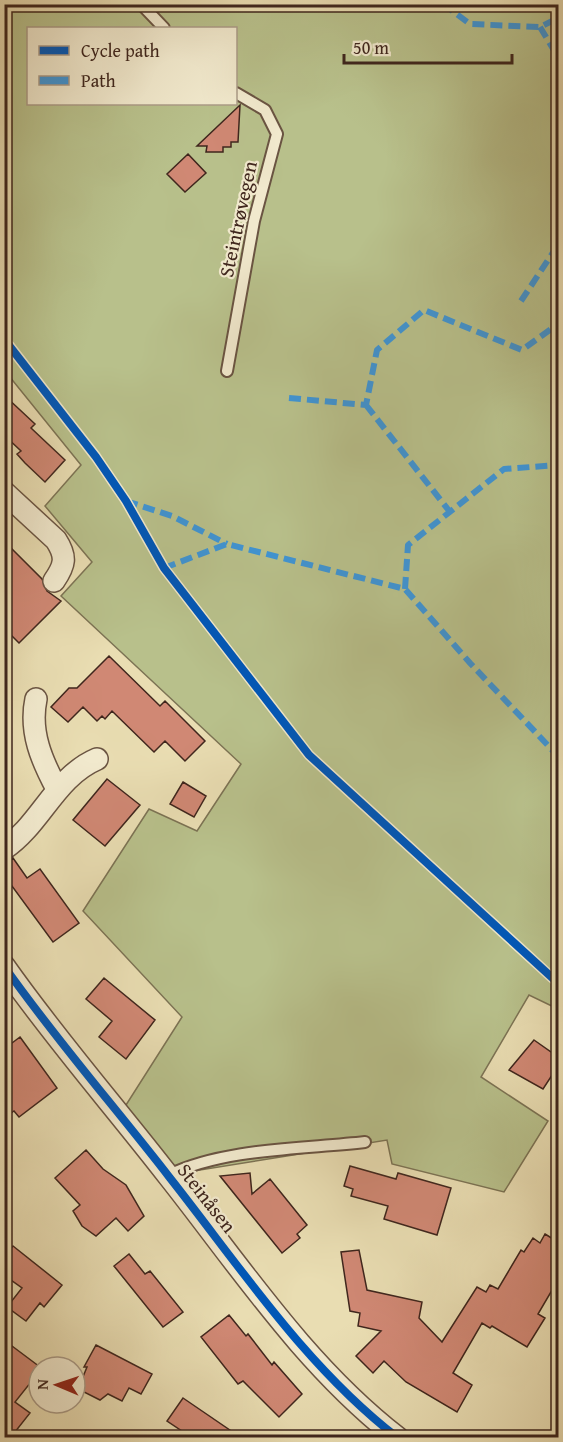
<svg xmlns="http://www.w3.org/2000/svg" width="563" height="1442" font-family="'Gentium Book Plus',serif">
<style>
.green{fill:#b8c08b;stroke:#7c7354;stroke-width:1.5;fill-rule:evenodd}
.building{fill:#d08874;stroke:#3f261d;stroke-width:1.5}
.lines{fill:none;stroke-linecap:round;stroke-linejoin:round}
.lane-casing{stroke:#6a5442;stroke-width:14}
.street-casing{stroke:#6a5442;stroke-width:24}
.lane{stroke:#f1e9cd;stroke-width:10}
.street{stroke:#f1e9cd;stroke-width:21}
.quiet{stroke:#3f95d5;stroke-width:6;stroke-dasharray:12 6;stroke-linecap:butt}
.cycleway-casing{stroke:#f1e9cd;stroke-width:11}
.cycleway{stroke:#0057b8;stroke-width:8}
.labels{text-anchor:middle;stroke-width:4.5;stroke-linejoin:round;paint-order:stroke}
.street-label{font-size:20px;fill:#3f261d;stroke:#f1e9cd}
</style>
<rect width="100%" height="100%" fill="#e9ddb2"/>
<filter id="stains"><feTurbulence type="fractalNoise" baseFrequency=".00333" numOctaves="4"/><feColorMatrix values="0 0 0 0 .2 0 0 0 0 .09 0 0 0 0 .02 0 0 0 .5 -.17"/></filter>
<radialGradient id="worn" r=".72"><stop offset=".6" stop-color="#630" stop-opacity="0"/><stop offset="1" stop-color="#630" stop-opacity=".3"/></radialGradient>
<!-- green -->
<path class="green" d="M4,5H558V1009L529,995L481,1077L548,1121L504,1192L392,1164L387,1140L169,1175L119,1116L182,1017L83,911L149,809L197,831L241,764L61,596L92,562L45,506L81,465L5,371ZM28,28H236V104H28Z"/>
<!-- building -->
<path class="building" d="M240,105L238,142H231V147H223V152H206L207,146H197Z
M188,154L206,173L185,192L167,174Z
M4,395L35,424L31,428L65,460L45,482L25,463L17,454L21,451L4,435Z
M4,541L42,579L47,591L61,601L19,643L4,628Z
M109,656L160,706L165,701L205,741L185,761L165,741L154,752L112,711L105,719L102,716L97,721L83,707L68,722L51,707L69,688H77Z
M107,779L140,805L105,846L73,820Z
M183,782L206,796L194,817L170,804Z
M13,858L27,878L40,869L79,923L53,942L12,886L4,892V862Z
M104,978L155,1020L126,1059L99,1037L112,1021L86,999Z
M20,1037L57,1088L19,1117L14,1111L4,1118V1049Z
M534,1040L558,1057V1066L543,1089L509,1070Z
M86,1150L103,1169L126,1185L144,1216L128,1231L116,1218L96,1236L82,1226L73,1211L80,1205L55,1178Z
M350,1166L396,1179L398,1173L451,1188L437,1235L384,1219L388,1206L351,1196L353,1189L344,1186Z
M250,1173L252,1194L270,1179L307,1225L297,1234L300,1238L282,1253L220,1176Z
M545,1234L558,1242V1280L538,1314L545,1318L527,1347L492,1326L490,1328L482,1323L453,1373L472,1385L457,1412L406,1382L384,1361L373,1373L356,1356L381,1331L358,1326L360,1313L350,1311L341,1252L359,1250L367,1290L422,1302L419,1318L442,1342L477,1287L486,1292L490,1285L498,1289L521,1250L524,1252L533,1238L540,1243Z
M13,1246L62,1285L44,1307L40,1303L26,1321L7,1307L22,1288L4,1275V1256Z
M129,1254L145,1274L150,1271L183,1312L163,1327L114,1266Z
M229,1315L246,1336L248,1334L272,1365L274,1362L302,1394L279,1417L243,1381L238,1384L201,1337Z
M4,1340L40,1367L39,1372L15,1402L30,1413L11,1437H4Z
M96,1345L152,1374L141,1394L129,1388L122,1401L108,1394L100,1400L78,1389L87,1367H84Z
M183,1398L240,1437H191L167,1421Z"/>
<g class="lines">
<defs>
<path id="lane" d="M141,4L164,28
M227,371L254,221L277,134L265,110L236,93
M169,1175C224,1148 304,1149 365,1142"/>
<path id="street" d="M4,492L56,540C67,557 65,565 54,581
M36,699C29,732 42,761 57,789
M4,849C41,824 55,777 97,759
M4,966C56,1040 115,1107 170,1178C241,1268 306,1367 398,1438"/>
</defs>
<!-- lane casing -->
<use href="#lane" class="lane-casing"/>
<!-- street casing -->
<use href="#street" class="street-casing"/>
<!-- lane -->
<use href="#lane" class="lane"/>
<!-- street -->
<use href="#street" class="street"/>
<!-- quiet -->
<path class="quiet" d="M443,4L470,24L540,27L558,18
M540,27L558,57
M521,301L558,245
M289,398L366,405L377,350L424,310L522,350L558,324
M366,405L450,512
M126,501L172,516L227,544
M164,568L227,544L405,589L470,663L558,756
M405,589L408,545L504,469L558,465"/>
<defs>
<path id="cycleway" d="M4,339L96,457L126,501L164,568L309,755L558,983
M4,966C56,1040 115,1107 170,1178C241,1268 306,1367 398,1438"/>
</defs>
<!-- cycleway casing -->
<use href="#cycleway" class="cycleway-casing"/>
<!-- cycleway -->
<use href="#cycleway" class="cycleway"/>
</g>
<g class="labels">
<!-- street labels -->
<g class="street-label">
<text transform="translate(238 219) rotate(-78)" y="7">Steintrøvegen</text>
<text transform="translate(207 1198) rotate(52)" y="7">Steinåsen</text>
</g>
</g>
<!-- margin -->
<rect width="563" height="1442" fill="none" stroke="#e9ddb2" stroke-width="24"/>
<rect x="6" y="6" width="551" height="1430" fill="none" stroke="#3f261d" stroke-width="3"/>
<rect x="12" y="12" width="539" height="1418" fill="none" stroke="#3f261d" stroke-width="1.5"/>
<!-- legend -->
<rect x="27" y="27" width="210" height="78" fill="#f1e9cd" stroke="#aa9b87" stroke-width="1.5"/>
<rect x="39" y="46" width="30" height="9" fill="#0057b8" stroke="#aa9b87" stroke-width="1.5"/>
<text x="81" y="57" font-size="18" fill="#3f261d">Cycle path</text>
<rect x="39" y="76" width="30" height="9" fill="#3f95d5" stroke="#aa9b87" stroke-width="1.5"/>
<text x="81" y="87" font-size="18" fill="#3f261d">Path</text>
<!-- north arrow -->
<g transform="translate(57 1385) rotate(272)"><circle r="28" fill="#f1e9cd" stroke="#aa9b87" stroke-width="1.5"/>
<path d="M0-4.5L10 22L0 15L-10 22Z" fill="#8f2418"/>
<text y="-9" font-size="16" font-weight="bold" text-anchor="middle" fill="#3f261d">N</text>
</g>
<!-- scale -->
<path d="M344 54v9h168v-9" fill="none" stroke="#3f261d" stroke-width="3"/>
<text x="353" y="54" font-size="18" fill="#3f261d" stroke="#f1e9cd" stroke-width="4.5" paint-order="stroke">50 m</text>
<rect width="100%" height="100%" filter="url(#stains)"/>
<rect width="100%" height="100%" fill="url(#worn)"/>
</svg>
